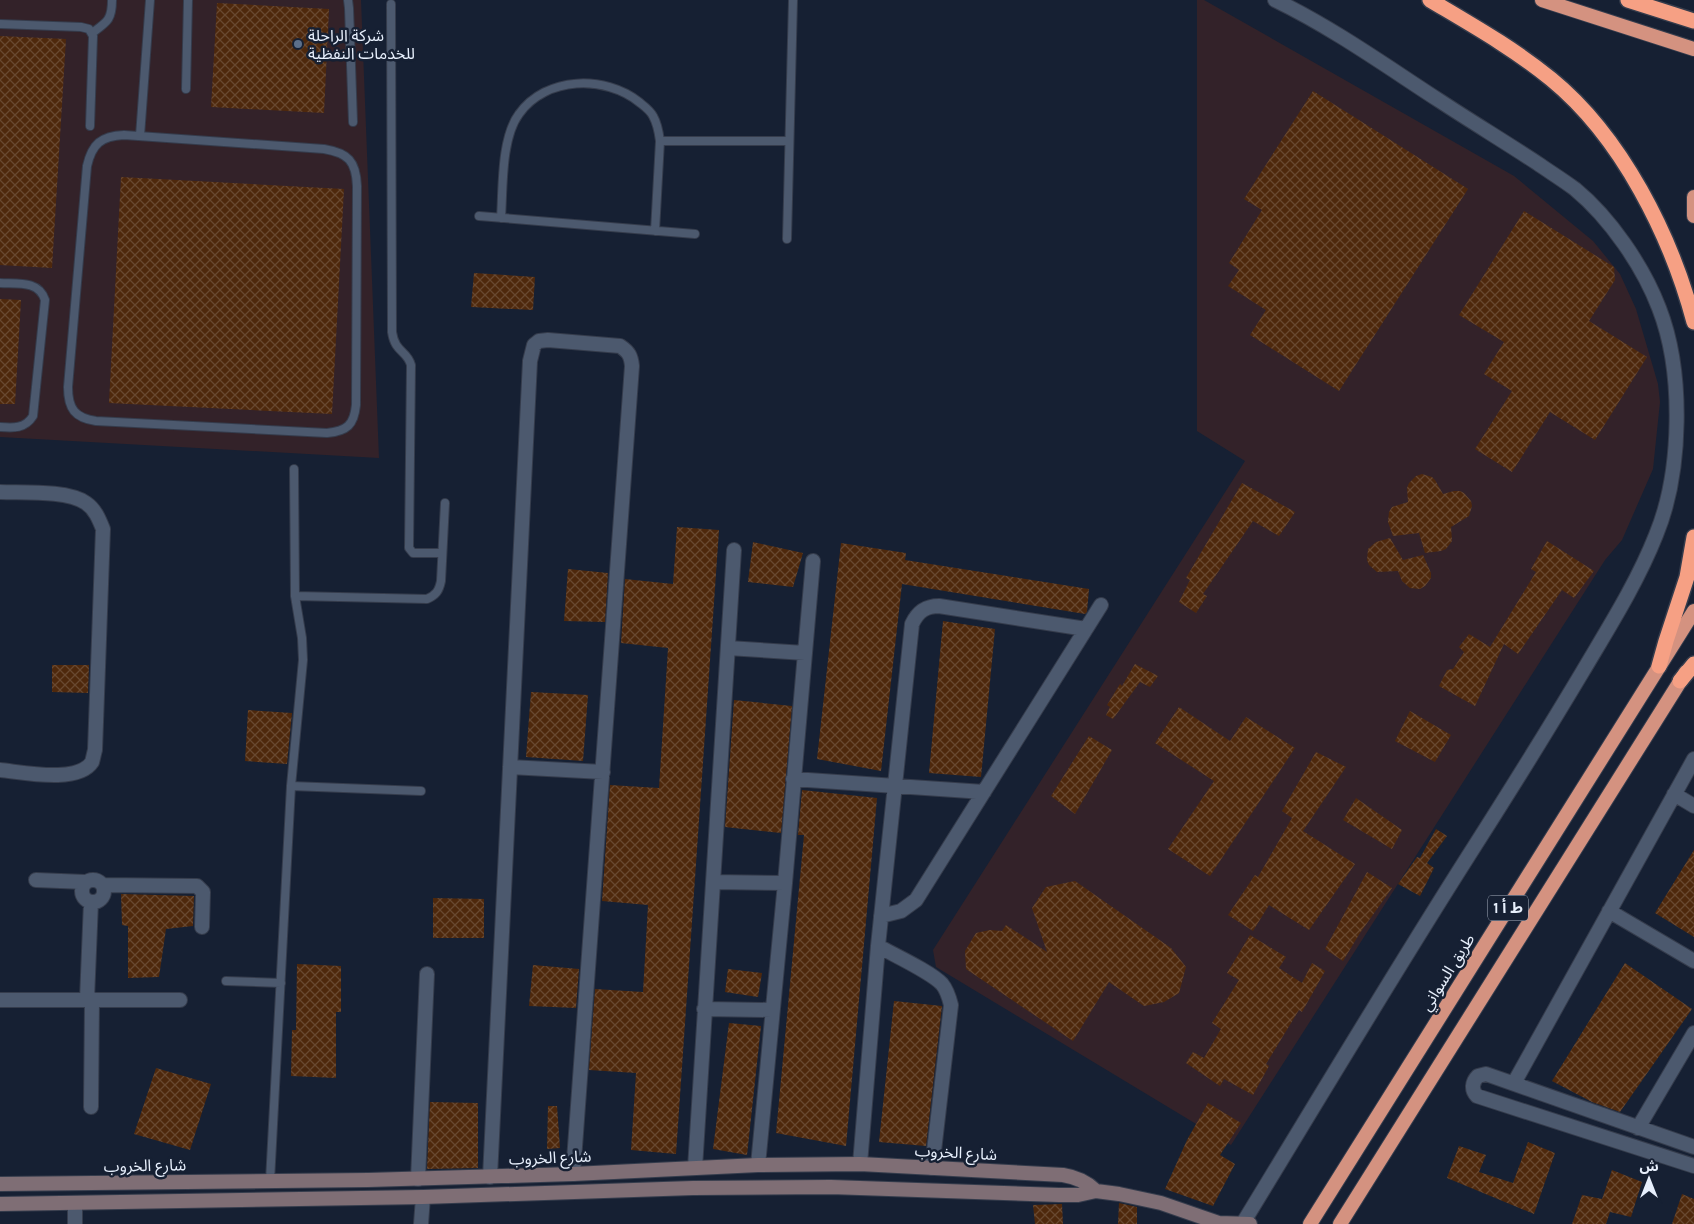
<svg xmlns="http://www.w3.org/2000/svg" width="1694" height="1224" font-family="Karla,'Noto Sans Arabic',sans-serif">
<style>
.industrial{fill:#332229}
.building{fill:url(#building-cross-hatch)}
.lines{fill:none;stroke-linecap:round;stroke-linejoin:round}
.service-casing{stroke:#353c4c;stroke-width:10}
.minor-casing{stroke:#353c4c;stroke-width:16}
.secondary-casing{stroke:#353c4c;stroke-width:16}
.trunk-casing{stroke:#353c4c;stroke-width:16}
.motorway-casing{stroke:#353c4c;stroke-width:18}
.service{stroke:#4c596e;stroke-width:8}
.minor{stroke:#4c596e;stroke-width:14}
.secondary{stroke:#7f6e75;stroke-width:14}
.trunk{stroke:#d49280;stroke-width:14}
.motorway{stroke:#f6a084;stroke-width:15}
.service-dot{fill:#5c6f8a;stroke:#162033;stroke-width:2}
.labels{text-anchor:middle;stroke-width:5;stroke-linejoin:round;paint-order:stroke}
.shield{fill:#162033;stroke:#a8b1c0;stroke-width:1}
.shield-label{font-size:15px;font-weight:bold;fill:#e7effc}
.poi-label{font-size:16px;fill:#e7effc;stroke:#162033;text-anchor:start}
.street-label{font-size:16px;fill:#e7effc;stroke:#162033}
</style>
<defs>
<pattern id="building-cross-hatch" width="8" height="8" patternUnits="userSpaceOnUse" patternTransform="scale(1.25)"><rect width="8" height="8" fill="#4e280c"/><path d="M0 0l8 8M0 8l8-8" fill="none" stroke="#684830"/></pattern>
</defs>
<rect width="100%" height="100%" fill="#162033"/>
<!-- industrial -->
<path class="industrial" d="M0,0H361L379,458L0,437Z
M1197,0H1204L1514,176L1593,241L1620,274L1636,309L1658,384L1660,402L1653,469L1622,540L1605,560L1231,1145L936,967L933,950L1245,461L1197,431Z"/>
<!-- building -->
<path class="building" d="M217,3L329,9L324,113L211,107Z
M0,36L66,39L52,268L0,265Z
M1313,91L1468,189L1339,391L1250,335L1266,310L1228,286L1239,270L1229,263L1262,210L1244,199Z
M121,177L344,189L332,414L109,403Z
M1524,211L1614,267L1615,280L1589,321L1647,357L1595,440L1550,412L1512,472L1475,449L1512,391L1484,374L1504,342L1459,315Z
M474,273L535,277L533,310L471,307Z
M0,299L21,300L15,404H0Z
M1422,474L1432,477L1435,480L1443,494L1454,491H1460L1464,493L1471,501L1472,506L1469,516L1451,527L1452,541L1446,549L1441,551L1425,553L1419,533L1393,536L1388,522L1389,512L1392,507L1408,502L1407,488L1409,483L1416,476Z
M1242,483L1295,512L1279,536L1253,521L1203,594L1207,596L1196,613L1179,602L1190,580L1186,578Z
M677,527L719,530L676,1154L631,1150L636,1073L589,1070L595,989L643,992L648,905L602,901L610,785L659,788L668,648L621,643L625,579L673,584Z
M1390,538L1403,560L1423,555L1431,573V578L1425,586L1420,589L1410,588L1402,581L1398,571L1377,572L1369,565L1367,560L1368,549L1376,542Z
M1547,541L1594,571L1574,598L1562,590L1518,654L1504,644L1475,706L1439,686L1447,670L1453,669L1464,652L1459,647L1469,634L1490,647L1536,572L1531,569Z
M753,542L803,553L793,587L748,582Z
M841,543L906,553L905,560L1089,589L1087,612L1085,614L902,584L881,771L817,759Z
M568,569L608,573L605,622L564,621Z
M943,621L995,629L981,777L929,773Z
M1135,664L1158,676L1150,687L1140,682L1113,719L1106,715L1110,707L1107,705L1120,684L1122,686Z
M52,665H89L88,693L52,692Z
M531,692L588,695L583,761L526,757Z
M734,700L792,706L781,833L725,827Z
M1179,707L1230,741L1246,717L1295,748L1210,876L1168,849L1214,781L1155,743Z
M248,710L292,713L287,764L245,761Z
M1410,711L1451,735L1435,762L1395,741Z
M1089,736L1112,750L1075,814L1051,796Z
M1316,752L1346,767L1303,831L1355,864L1309,930L1269,905L1253,931L1228,915L1255,875L1258,877L1292,818L1282,811Z
M802,790L877,798L846,1146L776,1133L804,835H798Z
M1356,798L1402,830L1392,849L1343,820Z
M1436,829L1447,836L1427,863L1434,868L1420,896L1398,884L1417,857L1420,858Z
M1694,850V937L1655,913Z
M1367,872L1392,888L1360,933L1343,961L1325,949Z
M1075,881L1171,948L1186,967L1179,993L1164,1002L1144,1006L1109,982L1073,1041L966,969L965,951L976,933L990,930L1002,931L1006,925L1047,952L1032,908L1046,887Z
M121,894L194,896L193,926L166,929L159,977L128,978V926L122,925Z
M433,898L484,899V938H433Z
M1250,935L1286,957L1279,968L1302,983L1312,963L1325,971L1302,1012L1299,1010L1266,1064L1269,1066L1253,1095L1224,1079L1220,1086L1186,1063L1193,1052L1204,1058L1221,1029L1212,1023L1239,980L1227,973Z
M1625,963L1692,1009L1620,1112L1592,1102L1552,1081Z
M297,964L341,966V1012H336V1078L291,1076L292,1030H296Z
M533,965L579,969L576,1008L529,1006Z
M728,969L762,973L758,997L725,992Z
M894,1001L942,1006L926,1146L879,1142Z
M729,1023L761,1026L747,1155L713,1149Z
M156,1068L211,1084L190,1150L134,1134Z
M430,1102L478,1103V1168L427,1169Z
M1208,1103L1241,1123L1220,1155L1235,1164L1213,1206L1165,1189L1187,1140Z
M548,1106H557L560,1148L547,1149Z
M1528,1142L1555,1153L1534,1214L1447,1178L1459,1146L1486,1155L1479,1172L1513,1183Z
M1612,1170L1642,1182L1631,1217L1610,1212L1606,1224H1572L1582,1195L1602,1199Z
M1682,1194L1694,1199V1224H1672Z
M1119,1203L1137,1207V1224H1118Z
M1062,1204L1063,1224H1035L1033,1205Z"/>
<g class="lines">
<defs>
<path id="service" d="M348,0L349,8L353,122
M391,4L392,332C395,353 407,350 411,365L409,548L413,553H442
M0,24L81,27L89,29L93,36L90,126
M92,33C107,22 112,20 112,0
M186,89L188,0
M124,135L324,149C348,153 356,161 357,186L356,405C354,425 347,431 327,433L96,421C75,418 68,409 68,387L87,166C92,144 101,136 124,135Z
M140,136L150,0
M660,141H789
M479,216L695,234
M501,218C503,188 501,138 519,114C546,76 605,75 639,102C644,106 650,110 653,116C657,123 659,133 660,141L655,231
M787,239L793,0
M0,283C17,284 39,280 45,300L33,416C25,429 13,428 0,427
M295,596L427,599C436,595 439,591 441,581L445,503
M291,786L421,791
M226,981L281,983
M270,1181L291,786L303,660L302,638L295,596L294,469"/>
<path id="minor" d="M0,492C23,493 67,490 86,503C95,509 99,519 103,529L95,750C94,753 93,759 92,762C78,784 22,772 0,770
M728,648L805,653
M510,767L603,772
M793,779L984,792
M1674,794L1694,806
M82 891a11 11 0 1 1 22 0a11 11 0 1 1-22 0Z
M36,880L85,882
M713,882L785,883
M103,885L197,886L203,892L202,927
M1609,911L1694,961
M881,916L901,911L916,900L1101,605
M878,946C894,955 931,972 942,984C947,990 949,997 951,1005L932,1168
M87,999L91,902
M0,1000H180
M704,1009L772,1010
M1514,1083L1694,759
M91,1107L92,999
M1638,1128L1694,1033
M1694,1147L1486,1074L1478,1076C1472,1082 1471,1090 1477,1096L1694,1166
M860,1164L878,946L912,624C918,611 926,606 939,606L1086,629
M758,1165L785,883L813,561
M695,1168L734,550
M490,1177L530,361L534,345L539,341L548,340L620,346C629,352 631,356 632,366L573,1174
M418,1179L427,974
M1243,1223C1318,1100 1392,976 1469,855C1508,794 1546,733 1583,671C1609,627 1637,583 1656,535C1682,472 1684,372 1659,308C1643,266 1610,218 1575,189C1563,180 1550,172 1537,163C1505,142 1472,122 1440,101C1386,66 1333,28 1275,0
M75,1224V1203
M421,1224L423,1197"/>
<path id="secondary" d="M0,1184L368,1180L573,1174L758,1165L860,1164L1063,1175C1076,1177 1087,1182 1096,1191
M0,1204L423,1197L693,1188L831,1187L1059,1195H1078L1096,1191L1119,1194L1161,1203L1219,1223L1250,1224"/>
<path id="trunk" d="M1542,0L1694,49
M1694,197V216
M1310,1224L1694,611
M1340,1224L1686,672"/>
<path id="motorway" d="M1430,0C1472,25 1513,48 1551,79C1622,137 1671,236 1694,322
M1628,0L1694,21
M1659,666L1666,641L1687,577L1694,537
M1680,681L1694,664"/>
</defs>
<!-- service casing -->
<use href="#service" class="service-casing"/>
<!-- minor casing -->
<use href="#minor" class="minor-casing"/>
<!-- secondary casing -->
<use href="#secondary" class="secondary-casing"/>
<!-- trunk casing -->
<use href="#trunk" class="trunk-casing"/>
<!-- motorway casing -->
<use href="#motorway" class="motorway-casing"/>
<!-- service -->
<use href="#service" class="service"/>
<!-- minor -->
<use href="#minor" class="minor"/>
<!-- secondary -->
<use href="#secondary" class="secondary"/>
<!-- trunk -->
<use href="#trunk" class="trunk"/>
<!-- motorway -->
<use href="#motorway" class="motorway"/>
</g>
<!-- markers -->
<circle class="service-dot" cx="298" cy="44" r="5"/>
<g class="labels">
<!-- shield labels -->
<rect class="shield" x="1488" y="895.5" width="40" height="25" rx="4"/>
<g class="shield-label">
<text x="1508" y="913">ط أ 1</text>
</g>
<!-- poi labels -->
<g class="poi-label">
<text x="308" y="41">شركة الراحلة<tspan x="308" dy="18">للخدمات النفظية</tspan></text>
</g>
<!-- street labels -->
<g class="street-label">
<text transform="translate(1447 972) rotate(-58)" y="6">طريق السواني</text>
<text transform="translate(956 1152) rotate(3)" y="6">شارع الخروب</text>
<text transform="translate(550 1157) rotate(-2)" y="6">شارع الخروب</text>
<text transform="translate(145 1165) rotate(-1)" y="6">شارع الخروب</text>
</g>
</g>
<!-- north arrow -->
<g transform="translate(1649 1179)" stroke="#162033" stroke-width="4" paint-order="stroke">
<path d="M0-4L9 19L0 12L-9 19Z" fill="#e7effc"/>
<text y="-8" font-size="14" font-weight="bold" text-anchor="middle" fill="#e7effc">ش</text>
</g>
</svg>
